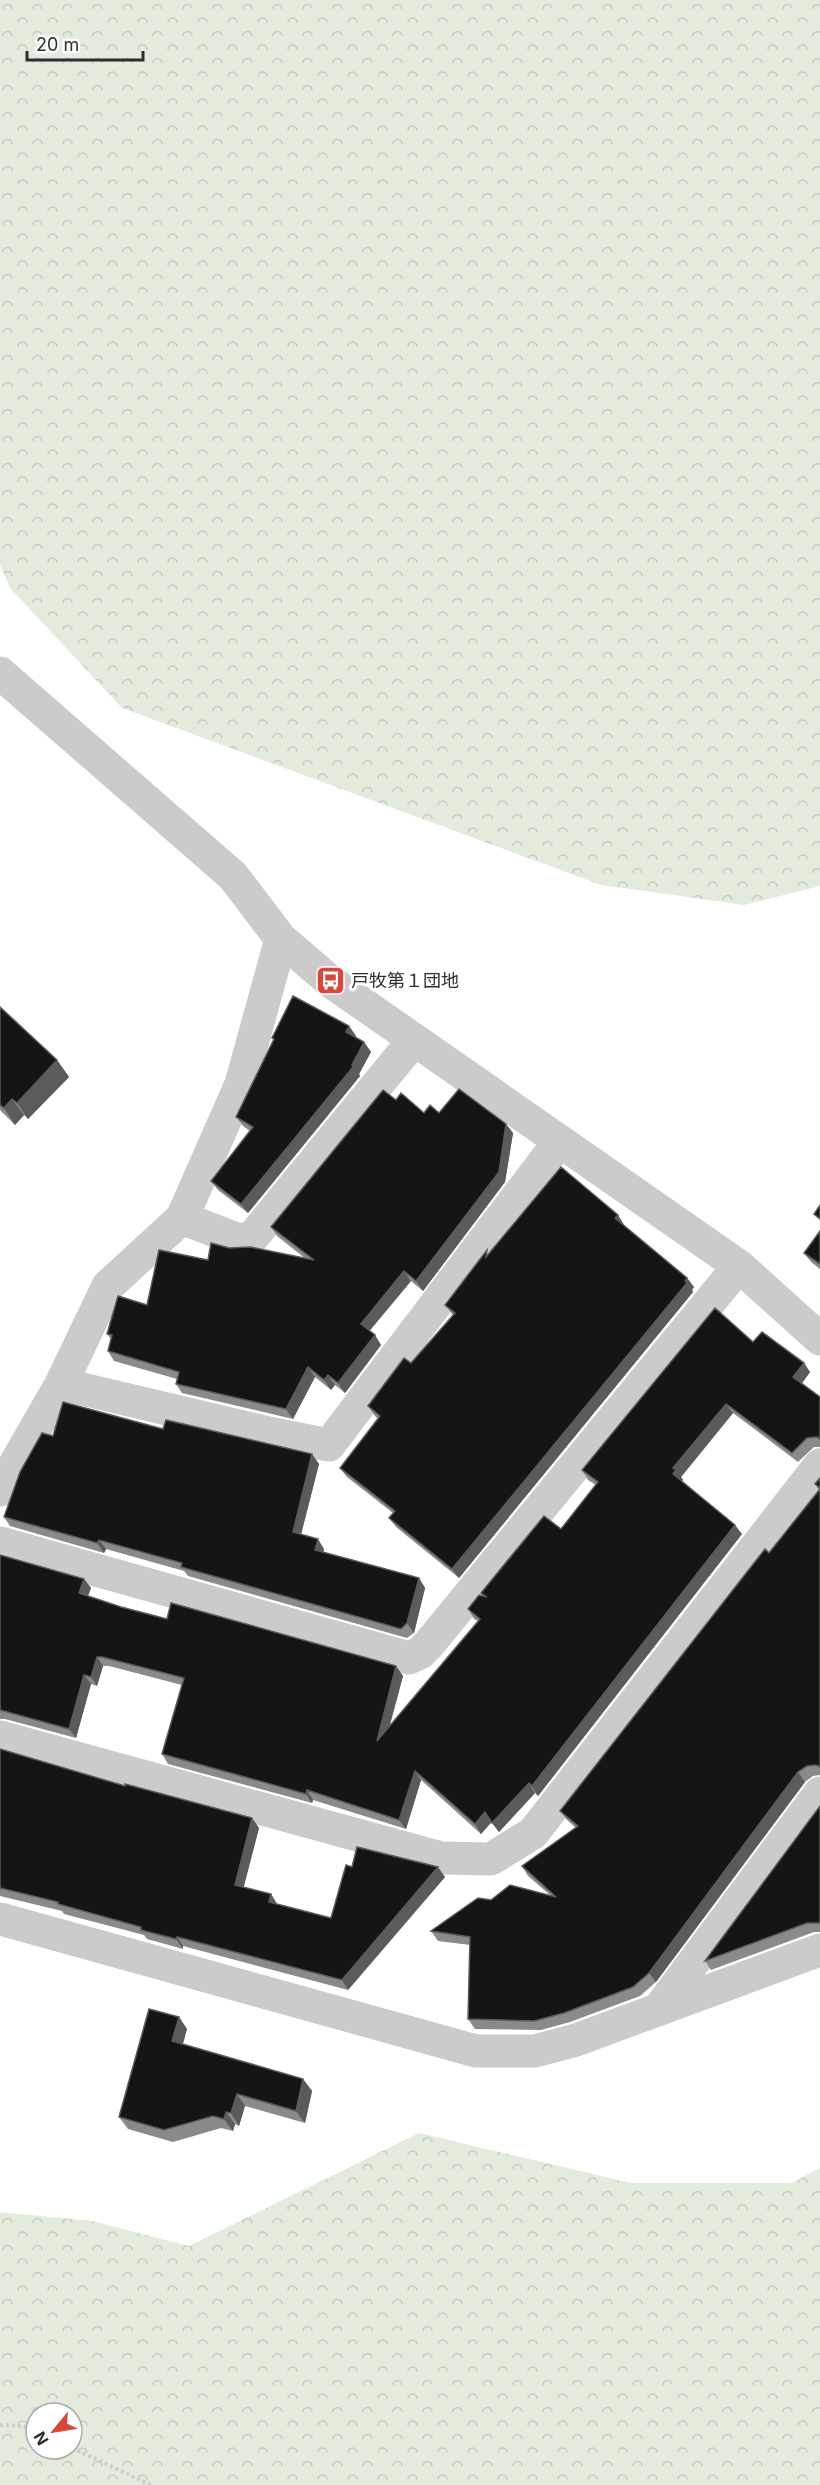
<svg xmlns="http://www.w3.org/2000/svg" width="820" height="2485" font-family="Inter,'Noto Sans JP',sans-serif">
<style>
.forest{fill:url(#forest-crowns);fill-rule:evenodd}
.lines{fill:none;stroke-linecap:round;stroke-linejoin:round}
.path{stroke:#cbcbcb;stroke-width:4;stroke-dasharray:3 3;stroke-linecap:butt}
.minor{stroke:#cbcbcb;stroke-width:33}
.wall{fill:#8a8a8a}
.shaded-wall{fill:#5b5b5b}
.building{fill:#151515;stroke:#5b5b5b;stroke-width:1.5}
.labels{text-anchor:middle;stroke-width:6;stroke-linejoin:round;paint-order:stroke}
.poi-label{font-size:18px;fill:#2e2e2e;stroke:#fff;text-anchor:start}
</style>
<defs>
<pattern id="forest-crowns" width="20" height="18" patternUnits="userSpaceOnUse" patternTransform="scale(1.5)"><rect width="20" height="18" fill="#e3ebdd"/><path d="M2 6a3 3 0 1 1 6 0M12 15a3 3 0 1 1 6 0" fill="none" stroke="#c3cabe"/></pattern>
</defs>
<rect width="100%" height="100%" fill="#fff"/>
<!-- forest -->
<path class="forest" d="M0,0H820V886L744,905L601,885L122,708L10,588L0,565Z
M419,2133L631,2183H792L820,2168V2485H0V2212L92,2221L189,2246ZM36,2413H72V2449H36Z"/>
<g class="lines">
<!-- path -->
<path class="path" d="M0,2425L24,2426L36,2431
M72,2448L151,2485"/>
<!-- minor -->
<path class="minor" d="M0,673L233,876L281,939L330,981L739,1266L820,1339
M182,1218L236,1239H251L414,1040
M61,1384L269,1433L329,1445L559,1142
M0,1490L61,1384L108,1286L182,1218L241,1084L281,939
M0,1543L409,1658L420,1653L429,1644L739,1266
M0,1737L441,1858L491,1859L533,1833L820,1465
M0,1919L476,2051H535L576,2040L820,1950
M658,2010L820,1793"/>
</g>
<!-- wall -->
<path class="wall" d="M0,1007L57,1060L69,1077L28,1119L24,1115L15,1125L0,1110Z
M349,1026L356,1036L355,1037L364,1042L371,1052L359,1074L360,1076L248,1213L218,1190L211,1181L250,1131L243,1126L236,1117L274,1041L272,1038Z
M396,1100L424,1113H439L506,1124L513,1133L505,1182L423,1291L411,1281L369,1331L375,1335L381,1345L345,1393L335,1385L331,1390L315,1377L293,1419L182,1393L176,1384L177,1379L114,1361L108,1351L111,1339L107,1334L208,1260L229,1248L306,1259L277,1236L271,1227Z
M618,1215L624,1225V1226L687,1278L694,1287L692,1290L693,1292L459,1578L396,1527L389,1518L393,1513L347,1477L340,1468L378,1419L375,1416L368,1406L411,1363L453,1315L445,1305L489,1253Z
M820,1231V1269L811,1262L804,1253Z
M753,1342L804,1363L810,1372L802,1383L820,1397V1447H814L798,1462L733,1413L681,1477L683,1480L681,1481L742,1534L538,1796L535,1793L499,1832L492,1822L481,1834L421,1780L406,1829L313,1800L312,1803L168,1764L162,1754L182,1685L109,1666H103L97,1686L91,1684L76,1738L5,1719H0V1555L84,1579L91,1588L88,1596L121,1607L167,1619L396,1666L403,1676L390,1725L478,1621L474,1619L468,1609L484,1597L481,1593L561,1529L596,1485L588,1480L582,1470Z
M163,1429L312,1454L319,1464L301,1535L324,1549L323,1552L419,1578L425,1588L414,1633L407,1638L188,1576L184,1571L106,1549L104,1553L10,1526L4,1517L53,1436Z
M820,1478V1775L813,1776L805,1782L656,1982L640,1996L570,2022L541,2030L475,2029L468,2019L470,1945L438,1941L431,1931L491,1900L550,1895L528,1876L522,1866L576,1828L567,1820L560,1811L819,1490L815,1484Z
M0,1749L125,1786L252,1818L259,1828L243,1887L271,1894L277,1904L331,1918L352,1867L445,1877L348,1990L183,1946V1949L147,1939L144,1935L64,1914L62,1911L0,1896Z
M820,1806V1932H814L711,1970L705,1961Z
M179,2017L187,2029L183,2044L303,2079L312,2091L305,2123L245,2106L239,2126L235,2124L233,2131L221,2128L173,2142L128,2129L119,2117Z"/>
<!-- shaded-wall -->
<path class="shaded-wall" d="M349,1026L356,1036L352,1042L346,1032Z
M364,1042L371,1052L359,1074L360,1076L248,1213L241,1204L352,1065Z
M57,1060L69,1077L28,1119L17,1103Z
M12,1099L24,1115L15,1125L4,1108Z
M506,1124L513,1133L505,1182L423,1291L416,1281Z
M618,1215L624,1225L622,1228L615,1218Z
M404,1271L411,1281L367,1334L361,1324Z
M687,1278L694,1287L692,1290L693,1292L459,1578L452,1569Z
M375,1335L381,1345L345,1393L338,1383Z
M804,1363L810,1372L800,1386L793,1377Z
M308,1367L315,1377L293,1419L286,1409Z
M328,1375L335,1385L331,1390L324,1380Z
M726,1404L733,1413L681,1477L683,1480L680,1484L673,1474V1468Z
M312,1454L319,1464L299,1542L293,1532Z
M735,1525L742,1534L538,1796L532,1786Z
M318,1539L324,1549L322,1560L315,1550Z
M99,1540L106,1549L104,1553L97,1543Z
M419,1578L425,1588L414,1633L407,1623Z
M84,1579L91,1588L85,1603L79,1593Z
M97,1657L103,1666L97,1686L91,1677Z
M396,1666L403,1676L383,1750L377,1741Z
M84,1675L91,1684L76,1738L69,1729Z
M415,1771L421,1780L406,1829L399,1820Z
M798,1772L805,1782L656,1982L649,1973Z
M529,1783L535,1793L499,1832L492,1823Z
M307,1790L313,1800L312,1803L306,1794Z
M485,1812L492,1821L481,1834L475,1824Z
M252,1818L259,1828L242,1894L235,1885Z
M438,1867L445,1877L348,1990L342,1980Z
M271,1894L277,1904L269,1902Z
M177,1937L183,1946V1949L176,1939Z
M179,2017L187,2029L180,2053L172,2041Z
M303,2079L312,2091L305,2123L296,2111Z
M237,2094L245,2106L239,2126L231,2113Z
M226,2112L235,2124L233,2131L224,2119Z"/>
<!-- building -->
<path class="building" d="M293,996L349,1026L346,1032L364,1042L352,1065L353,1067L241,1204L211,1181L253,1127L236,1117L274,1039L272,1038Z
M0,1007L57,1060L17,1103L12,1099L4,1108L0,1105Z
M459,1089L506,1124L499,1172L416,1281L404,1271L361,1324L375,1335L338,1383L328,1375L324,1380L308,1367L286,1409L176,1384L179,1372L108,1351L112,1335L107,1334L118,1296L147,1305L159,1250L208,1260L211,1243L229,1248L250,1247L314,1260L271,1227L383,1090L396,1100L401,1093L424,1113L430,1105L439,1113Z
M561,1167L618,1215L615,1218L687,1278L685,1281L687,1283L452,1569L389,1518L395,1511L340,1468L380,1416L368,1406L404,1358L411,1363L455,1313L445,1305L487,1250L486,1257Z
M820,1205V1219L814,1214Z
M820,1231V1264L804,1253Z
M715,1308L753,1342L762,1332L804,1363L793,1377L820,1397V1439L817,1437L807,1438L792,1453L726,1404L673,1468L676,1470L673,1474L735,1525L532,1786L529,1783L492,1823L485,1812L475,1824L415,1771L399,1820L307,1790L306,1794L162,1754L184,1678L102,1657H97L91,1677L84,1675L69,1729L0,1710V1555L84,1579L79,1593L121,1607L167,1619L171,1603L396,1666L377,1741L480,1619L468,1609L479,1595L487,1597L481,1593L544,1516L561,1529L598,1482L582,1470Z
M63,1402L163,1429L166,1420L312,1454L293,1532L318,1539L315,1550L419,1578L407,1623L401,1629L181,1567L182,1563L99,1540L97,1543L4,1517L20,1472L42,1433L53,1436Z
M820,1478V1488L815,1484Z
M820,1489V1767L816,1765L807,1766L798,1772L649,1973L633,1987L564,2013L534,2021L468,2019L470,1937L431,1931L478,1898L491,1900L510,1885L556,1897L522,1866L578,1826L560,1811L765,1549L769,1553Z
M0,1749L125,1786V1784L252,1818L235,1885L271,1894L269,1902L331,1918L346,1865L352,1867L357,1847L438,1867L342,1980L177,1937L176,1939L141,1930V1927L58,1904V1902L0,1888Z
M820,1806V1923H807L705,1961Z
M149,2009L179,2017L172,2041L303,2079L296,2111L237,2094L231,2113L226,2112L224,2119L213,2116L164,2130L119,2117Z"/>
<!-- icons -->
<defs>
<symbol id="bus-square" viewBox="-11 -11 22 22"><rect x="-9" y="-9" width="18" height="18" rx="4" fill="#d8473e" stroke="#fff"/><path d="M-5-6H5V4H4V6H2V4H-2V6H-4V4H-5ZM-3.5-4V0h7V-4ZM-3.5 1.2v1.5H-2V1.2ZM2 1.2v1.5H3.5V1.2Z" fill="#fff"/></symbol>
</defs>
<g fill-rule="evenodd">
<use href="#bus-square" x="314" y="964" width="33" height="33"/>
</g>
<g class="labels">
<!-- poi labels -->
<g class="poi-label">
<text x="351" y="987">戸牧第１団地</text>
</g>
</g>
<!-- north arrow -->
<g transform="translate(54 2431) rotate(240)"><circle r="28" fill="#ffffff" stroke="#ababab" stroke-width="1.5"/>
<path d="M0-4.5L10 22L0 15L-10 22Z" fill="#d8473e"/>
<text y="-9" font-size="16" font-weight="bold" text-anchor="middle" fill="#2e2e2e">N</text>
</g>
<!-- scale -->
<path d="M27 51v9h116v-9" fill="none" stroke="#2e2e2e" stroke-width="3"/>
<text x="36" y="51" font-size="18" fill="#2e2e2e" stroke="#ffffff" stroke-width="4.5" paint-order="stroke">20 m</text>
</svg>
